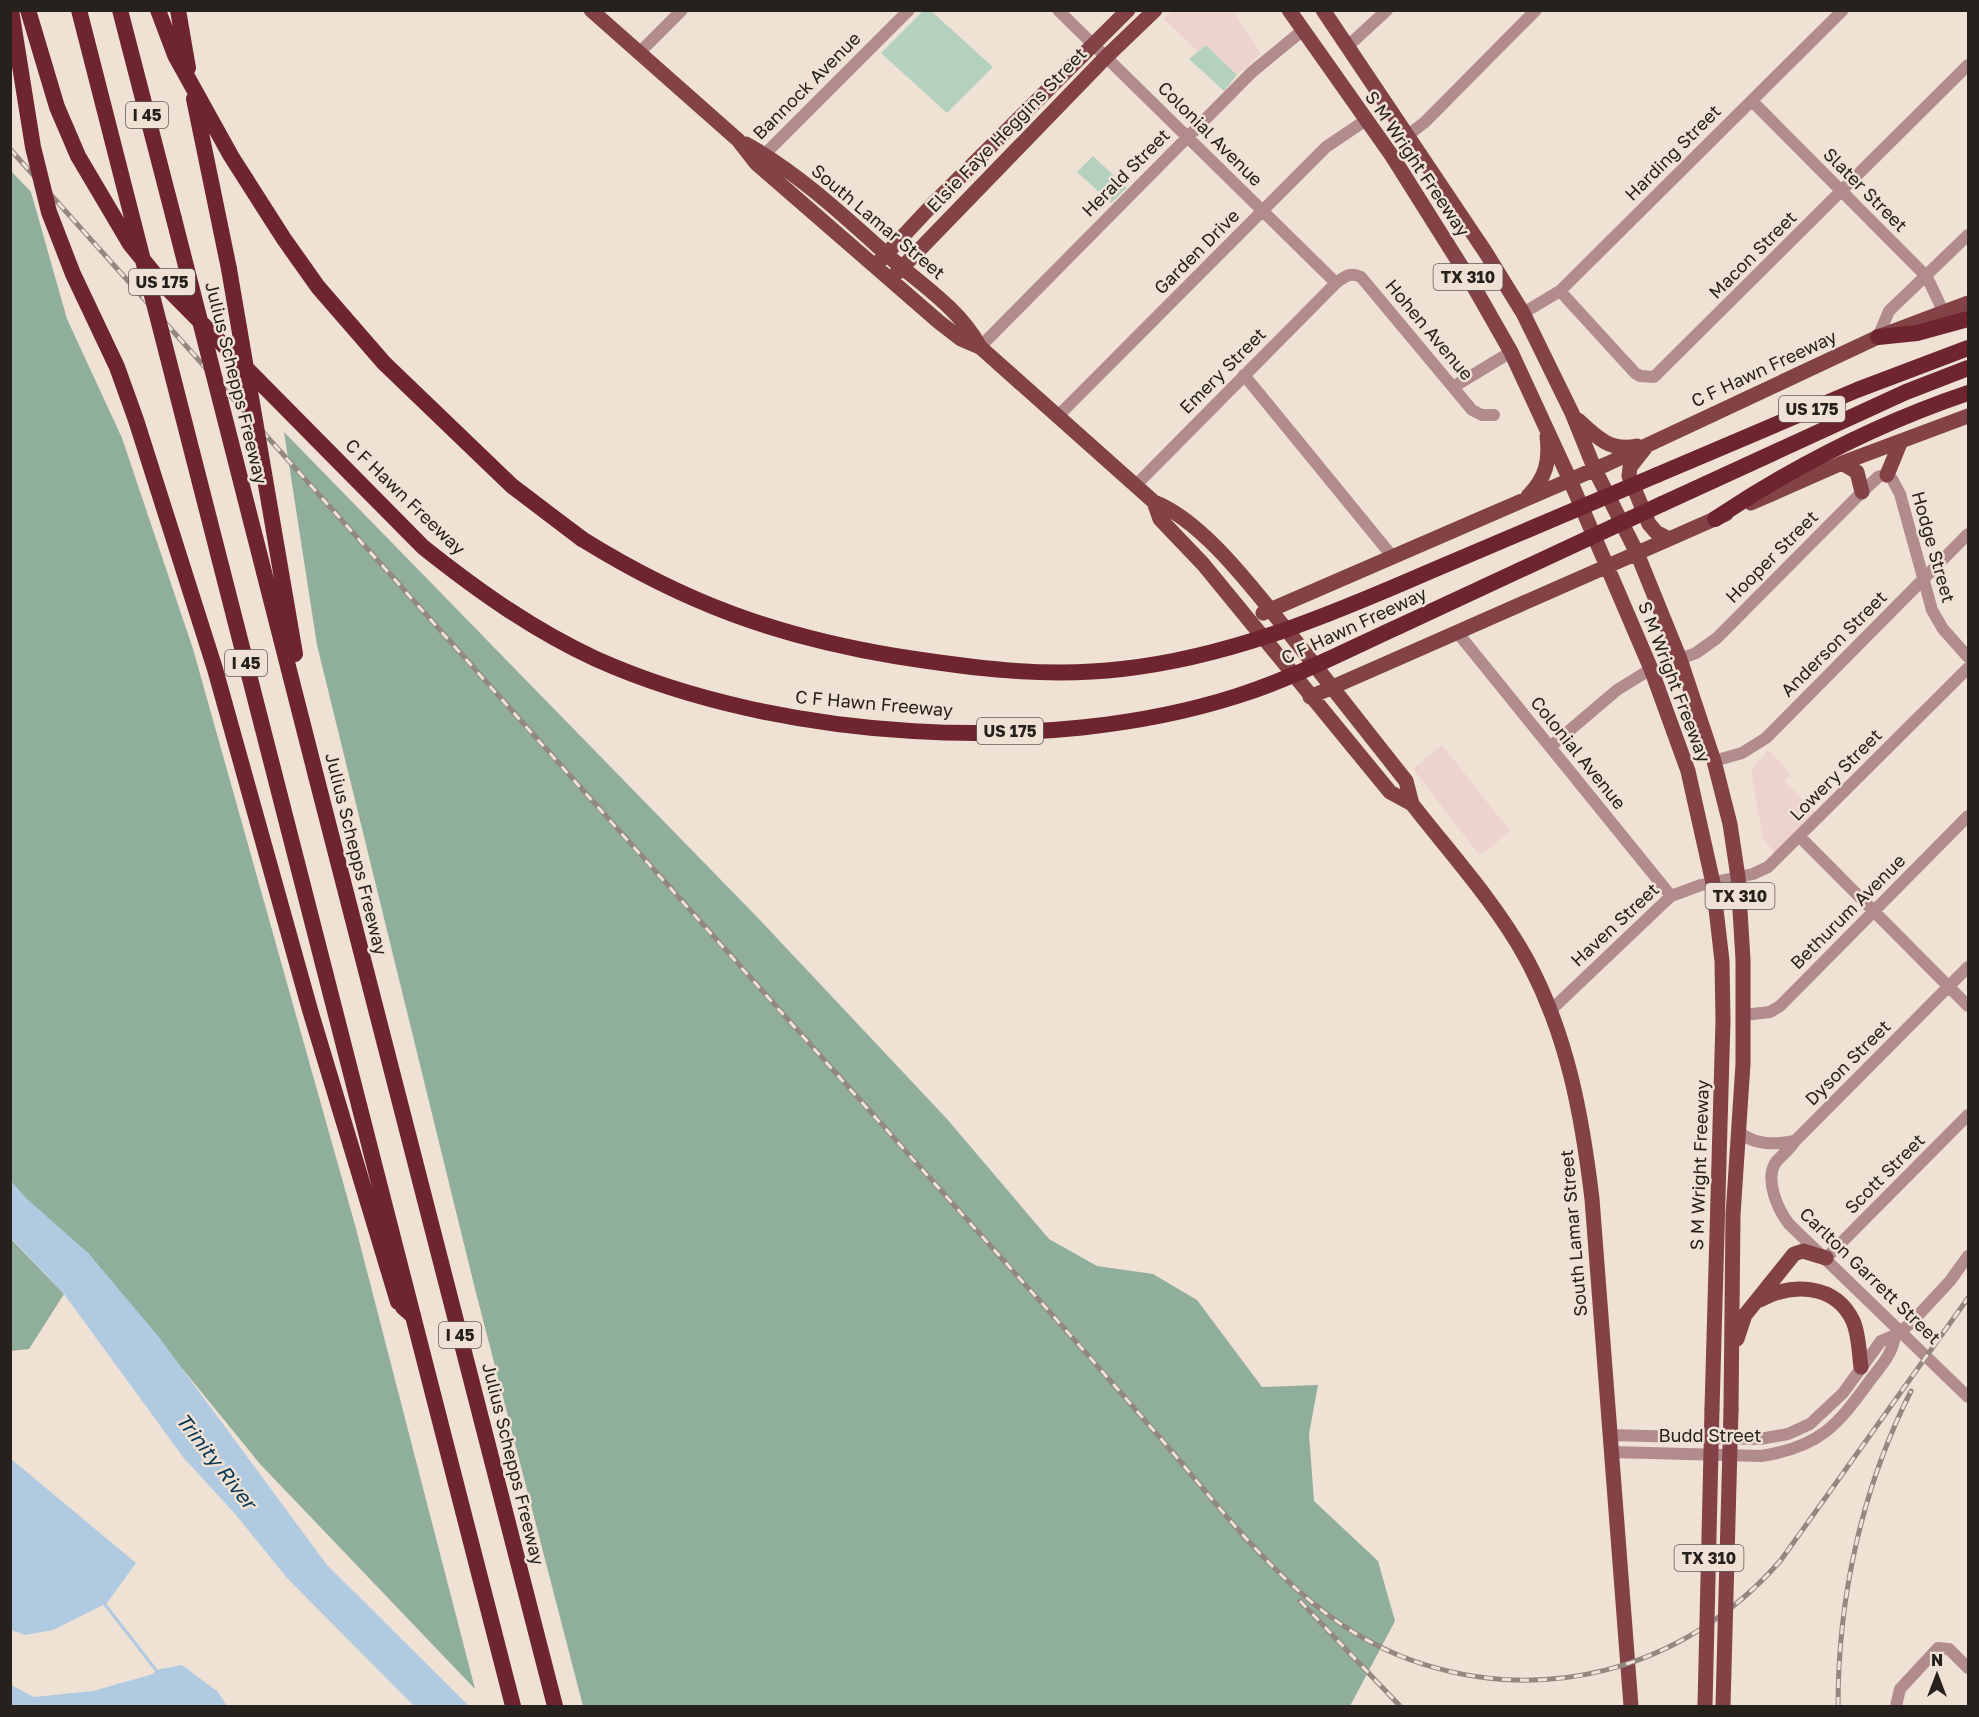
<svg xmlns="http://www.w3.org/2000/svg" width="1979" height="1717" font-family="'Golos Text',sans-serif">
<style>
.commercial{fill:#edd3cd}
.green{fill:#b3d1be}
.forest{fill:#8faf9c}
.water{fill:#b0cae2}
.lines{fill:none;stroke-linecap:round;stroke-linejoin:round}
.stream{stroke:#b0cae2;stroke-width:3}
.minor{stroke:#b28c8c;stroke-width:12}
.major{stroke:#824246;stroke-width:15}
.highway{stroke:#6f252d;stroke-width:16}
.rail-casing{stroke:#92887f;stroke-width:5}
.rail{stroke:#efe1d4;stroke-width:3;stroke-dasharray:9;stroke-linecap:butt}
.major-bridge{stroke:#824246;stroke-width:15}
.highway-bridge{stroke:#6f252d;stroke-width:16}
.labels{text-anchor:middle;stroke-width:5;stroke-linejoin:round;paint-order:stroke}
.shield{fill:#efe1d4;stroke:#625b53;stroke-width:1.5}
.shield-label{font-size:16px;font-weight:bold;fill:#26211c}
.street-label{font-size:18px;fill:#26211c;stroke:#efe1d4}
.water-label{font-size:20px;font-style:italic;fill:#063454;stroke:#efe1d4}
</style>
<rect width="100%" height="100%" fill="#efe1d4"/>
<!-- commercial -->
<path class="commercial" d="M1172,11H1233L1261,54L1237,75L1207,45L1197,51L1164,19Z
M1442,745L1510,831L1480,856L1413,769Z
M1768,750L1791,774L1784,781L1815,812L1775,853L1763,839L1751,771Z"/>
<!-- green -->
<path class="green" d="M923,11H931L993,67L947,113L881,53Z
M1206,45L1237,75L1224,91L1189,59Z
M1093,156L1127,188L1111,203L1077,172Z"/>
<!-- forest -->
<path class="forest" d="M10,170L31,192L67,319L122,438L193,649L355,1225L475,1689L260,1464L88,1253L11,1192Z
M284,432L759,919L947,1119L1049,1239L1097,1266L1153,1274L1197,1300L1262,1387L1318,1385L1309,1434L1314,1501L1378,1561L1395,1621L1350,1706H583L475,1289L317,645Z
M10,1238L64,1294L29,1349L11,1351Z"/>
<!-- water -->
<path class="water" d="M10,1180L27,1199L88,1253L158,1336L327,1565L469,1706H414L287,1578L236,1515L183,1457L64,1294L11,1238Z
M10,1458L136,1563L107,1603L53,1630L25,1635L11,1630Z
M182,1665L218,1692L227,1706H11V1685L34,1697L93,1691L153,1674L156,1670Z"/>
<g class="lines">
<!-- stream -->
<path class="stream" d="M103,1602L156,1670"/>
<!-- minor -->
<path class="minor" d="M1058,10L1336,283
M1348,46L1387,10
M639,53L682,10
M1752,101L1927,277L1943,311
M1407,136L1425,122L1536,10
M759,160L909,10
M1560,291L1635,373L1640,376L1654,377L1968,65
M1523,313L1560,291L1843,10
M1878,337L1889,311L1968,235
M980,347L1252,72L1303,30
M1244,375L1392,556
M1453,387L1511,352
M1058,416L1326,147L1366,120
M1136,485L1336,283C1345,276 1351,272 1361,277L1472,410L1482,415H1494
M1457,632L1671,896
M1680,659L1696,653L1717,638L1862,492L1878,477L1884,475L1892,479L1900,494L1932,610L1943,629L1968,657
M1550,747L1617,690L1651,669
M1714,761L1742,753L1766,738L1968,534
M1800,837L1968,1006
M1968,967L1795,1141C1790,1149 1782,1155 1776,1162C1764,1179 1778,1210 1789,1224L1968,1397
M1551,1010L1671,896L1701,885L1753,874L1768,867L1968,668
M1744,1015L1770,1012L1780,1006L1968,816
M1738,1131C1753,1145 1775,1145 1795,1141
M1826,1258L1968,1115
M1610,1435L1760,1439L1788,1434L1810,1424L1843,1393L1881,1341L1895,1335L1910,1324L1950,1281L1968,1256
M1612,1452L1761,1456C1820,1447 1837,1426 1871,1379C1882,1365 1893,1353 1895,1335
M1896,1706L1900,1689L1938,1648L1949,1649L1968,1668"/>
<!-- major -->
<path class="major" d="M591,10L738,140L756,163L939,322L961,339L980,347L1154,502C1204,521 1256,593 1290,634C1329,683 1367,732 1406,781L1412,804L1390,792L1203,564L1160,519L1154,502
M1289,10L1392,156L1470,280L1511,352L1570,480L1651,669L1688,771L1713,883L1722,961L1723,1020L1712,1409
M1323,10L1486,253L1523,313L1572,413L1595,470L1637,553L1680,659L1714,761L1730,824L1738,877L1743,960V1064L1733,1215L1731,1410
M746,144C800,174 847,219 893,260C924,286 961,311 980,347
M876,265L934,203L1128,10
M891,279L1107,56L1155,10
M1578,420C1596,437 1611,452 1637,446
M1645,448L1630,467L1629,476L1649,524L1656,532L1669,539
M1842,463L1857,472L1862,492
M1887,475L1901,441
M1528,496C1546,478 1550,461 1547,436
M1751,503L1842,463L1968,416
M1263,613L1607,464L1878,337L1968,303
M1310,697L1726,514
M1412,804C1451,854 1495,902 1526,958C1567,1033 1582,1115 1592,1199L1631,1706
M1760,1300C1791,1283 1835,1283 1853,1321C1859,1334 1859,1353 1861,1367
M1737,1339L1745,1315L1794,1254L1803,1251L1826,1258"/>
<!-- highway -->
<path class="highway" d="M120,10L174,219
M158,10L175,55L231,156L284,239L318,287L384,363L512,486L582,539
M178,10L188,68
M194,99L229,269
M1878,337L1917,333L1968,319
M1657,475L1857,390L1968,348
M1662,504L1906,392L1968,368
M1715,519C1793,467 1879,423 1968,393
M316,776L555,1706
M403,1307L413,1316L513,1706"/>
<defs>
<path id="rail" d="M10,149C342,520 673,892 1005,1262C1058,1321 1110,1380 1162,1440C1230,1519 1298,1614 1398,1655C1536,1711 1685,1671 1781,1560L1968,1298
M1300,1601L1400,1706
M1838,1706C1838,1597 1862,1488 1911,1391"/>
</defs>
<!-- rail casing -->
<use href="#rail" class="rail-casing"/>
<!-- rail -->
<use href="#rail" class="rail"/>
<!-- major-bridge -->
<path class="major-bridge" d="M1705,1706L1712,1409
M1723,1706L1731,1410"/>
<!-- highway-bridge -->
<path class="highway-bridge" d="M11,10L33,147L49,212L73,274L117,367L136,420L215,669L310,1010L398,1302
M28,10L57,107L78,156L130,244L162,283L423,547C477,590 533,630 596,659C779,741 1046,757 1237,696C1294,678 1347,650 1402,625C1488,585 1575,545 1662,504
M79,10L413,1316
M174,219L316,776
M229,269L295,654
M582,539C685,603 776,636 895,656C971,668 1045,678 1122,669C1231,657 1332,614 1431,571C1507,539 1582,507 1657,475"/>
</g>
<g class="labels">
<!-- shield labels -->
<g class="shield">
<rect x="126" y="102" width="42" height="26" rx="4.5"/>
<rect x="1433.5" y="264" width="69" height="26" rx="4.5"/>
<rect x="129" y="269" width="66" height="26" rx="4.5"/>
<rect x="1779" y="396" width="66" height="26" rx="4.5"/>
<rect x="225" y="650" width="42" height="26" rx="4.5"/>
<rect x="977" y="718" width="66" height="26" rx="4.5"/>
<rect x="1705.5" y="883" width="69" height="26" rx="4.5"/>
<rect x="439" y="1322" width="42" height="26" rx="4.5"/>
<rect x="1674.5" y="1545" width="69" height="26" rx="4.5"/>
</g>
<g class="shield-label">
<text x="147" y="121">I 45</text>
<text x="1468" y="283">TX 310</text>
<text x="162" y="288">US 175</text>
<text x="1812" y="415">US 175</text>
<text x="246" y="669">I 45</text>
<text x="1010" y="737">US 175</text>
<text x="1740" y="902">TX 310</text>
<text x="460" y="1341">I 45</text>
<text x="1709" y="1564">TX 310</text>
</g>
<!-- street labels -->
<g class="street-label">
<text transform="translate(807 86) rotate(-45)" y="6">Bannock Avenue</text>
<text transform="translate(1007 130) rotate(-46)" y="6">Elsie Faye Heggins Street</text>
<text transform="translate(1210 134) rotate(45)" y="6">Colonial Avenue</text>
<text transform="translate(1673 153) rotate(-45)" y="6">Harding Street</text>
<text transform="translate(1417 164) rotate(56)" y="6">S M Wright Freeway</text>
<text transform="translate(1126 173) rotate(-45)" y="6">Herald Street</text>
<text transform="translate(1865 190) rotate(45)" y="6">Slater Street</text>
<text transform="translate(878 222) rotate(40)" y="6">South Lamar Street</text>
<text transform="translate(1197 252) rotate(-45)" y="6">Garden Drive</text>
<text transform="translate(1753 255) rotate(-45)" y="6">Macon Street</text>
<text transform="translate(1429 330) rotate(50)" y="6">Hohen Avenue</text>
<text transform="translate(1764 369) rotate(-25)" y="6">C F Hawn Freeway</text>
<text transform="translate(1223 371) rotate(-45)" y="6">Emery Street</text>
<text transform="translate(236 383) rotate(76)" y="6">Julius Schepps Freeway</text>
<text transform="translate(405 497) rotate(44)" y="6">C F Hawn Freeway</text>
<text transform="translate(1933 547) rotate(74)" y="6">Hodge Street</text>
<text transform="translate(1772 557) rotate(-45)" y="6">Hooper Street</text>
<text transform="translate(1354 626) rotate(-25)" y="6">C F Hawn Freeway</text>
<text transform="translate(1834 644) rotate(-45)" y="6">Anderson Street</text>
<text transform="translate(1674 682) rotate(69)" y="6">S M Wright Freeway</text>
<text transform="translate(874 704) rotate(5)" y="6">C F Hawn Freeway</text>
<text transform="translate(1578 753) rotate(51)" y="6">Colonial Avenue</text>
<text transform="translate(1836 775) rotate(-45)" y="6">Lowery Street</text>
<text transform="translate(356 854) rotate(76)" y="6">Julius Schepps Freeway</text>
<text transform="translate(1848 912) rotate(-45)" y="6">Bethurum Avenue</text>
<text transform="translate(1615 925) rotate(-43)" y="6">Haven Street</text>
<text transform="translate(1848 1063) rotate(-45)" y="6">Dyson Street</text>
<text transform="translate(1700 1165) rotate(-88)" y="6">S M Wright Freeway</text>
<text transform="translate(1885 1174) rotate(-45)" y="6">Scott Street</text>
<text transform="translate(1574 1233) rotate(-95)" y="6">South Lamar Street</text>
<text transform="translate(1870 1276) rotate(44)" y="6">Carlton Garrett Street</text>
<text x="1710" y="1442">Budd Street</text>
<text transform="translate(513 1464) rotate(76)" y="6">Julius Schepps Freeway</text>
</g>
<!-- water labels -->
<g class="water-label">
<text transform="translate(216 1461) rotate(52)" y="7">Trinity River</text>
</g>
</g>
<!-- border -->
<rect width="1979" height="1717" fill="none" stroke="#26211c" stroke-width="24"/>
<!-- north arrow -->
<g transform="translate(1937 1675)" stroke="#efe1d4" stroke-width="4.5" paint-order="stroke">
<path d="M0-4.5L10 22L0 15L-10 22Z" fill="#26211c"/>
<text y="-9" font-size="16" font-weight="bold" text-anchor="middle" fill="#26211c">N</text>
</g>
</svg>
